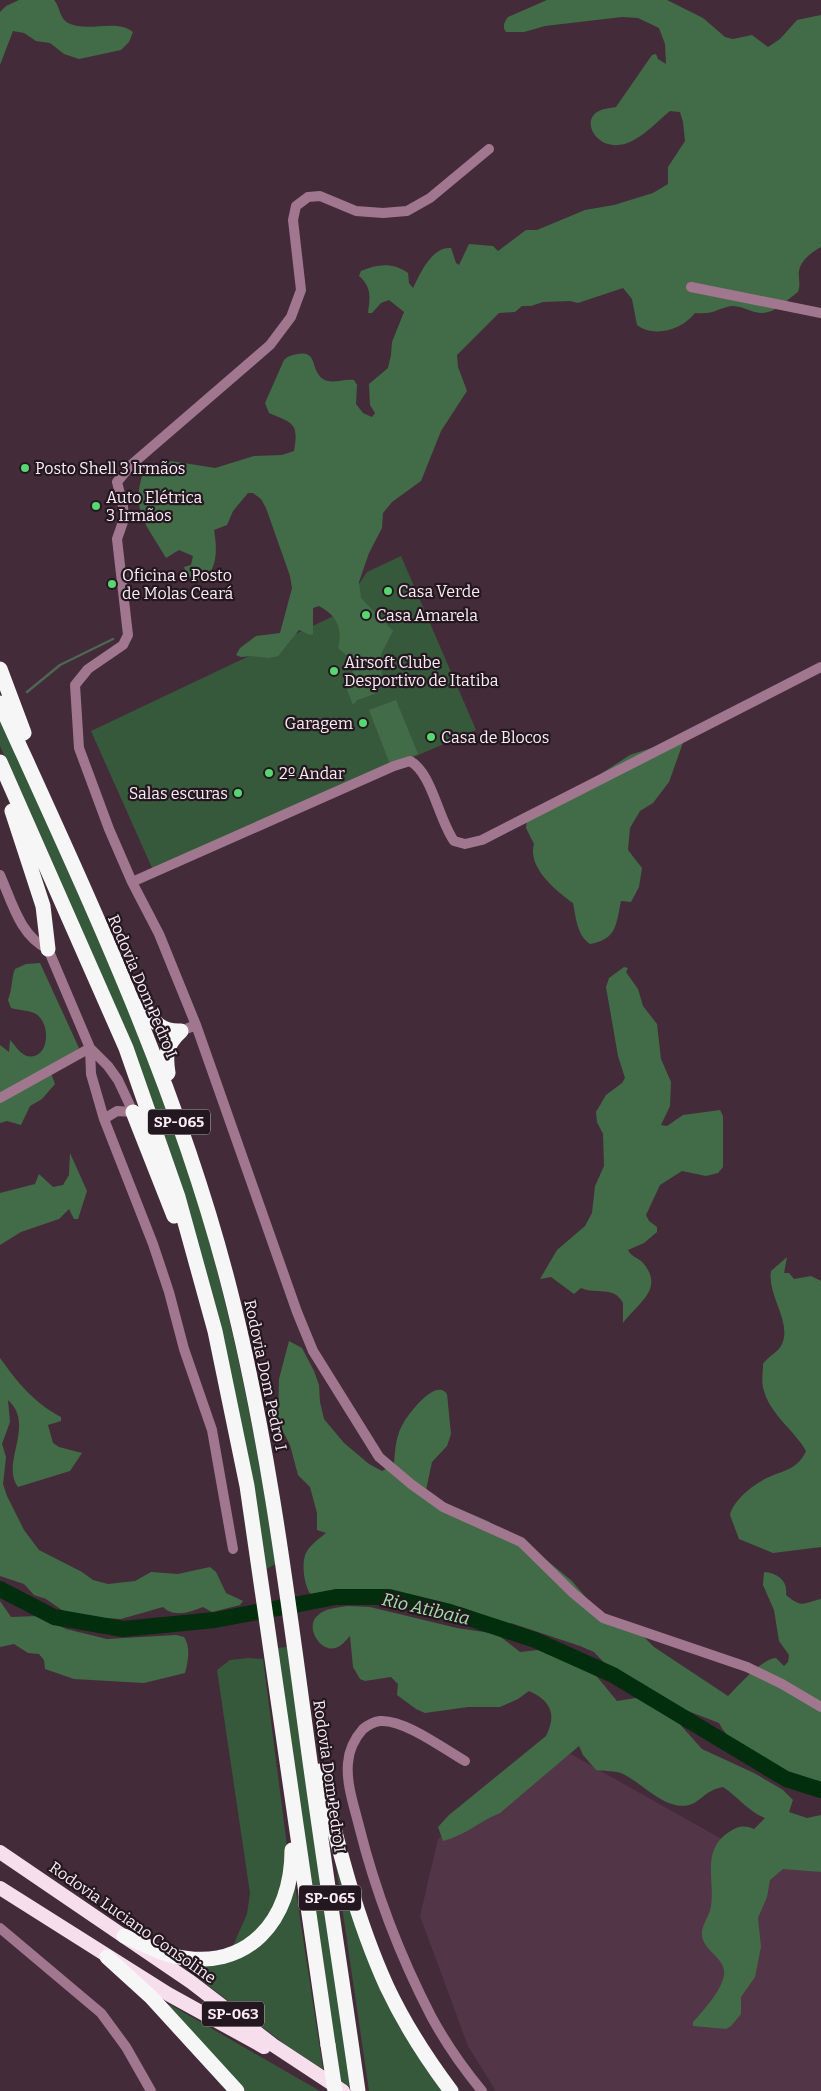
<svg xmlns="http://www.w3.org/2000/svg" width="821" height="2091" font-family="Bitter,serif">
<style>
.built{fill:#533548}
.green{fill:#37593b}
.forest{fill:#426c47}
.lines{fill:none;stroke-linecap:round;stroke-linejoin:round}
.stream{stroke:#4d6752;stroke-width:2.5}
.river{stroke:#022e0d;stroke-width:16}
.minor{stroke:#a0778f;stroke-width:10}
.trunk{stroke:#f7deec;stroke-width:14}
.motorway{stroke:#f6f6f6;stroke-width:15}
.motorway-bridge{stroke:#f6f6f6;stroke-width:15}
.poi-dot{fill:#57d671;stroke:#23181f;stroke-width:2}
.labels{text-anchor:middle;stroke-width:4.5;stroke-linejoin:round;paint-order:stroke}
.shield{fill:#23181f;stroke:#bbacb4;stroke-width:1}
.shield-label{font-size:15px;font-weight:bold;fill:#fcebf4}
.poi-label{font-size:16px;fill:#fcebf4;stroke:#23181f;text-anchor:start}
.street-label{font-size:16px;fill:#fcebf4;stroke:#23181f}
.water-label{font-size:18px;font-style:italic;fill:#9fe0a7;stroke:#23181f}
</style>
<rect width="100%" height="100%" fill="#442b3a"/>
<!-- built -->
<path class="built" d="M553,1744L732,1845L821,1868V2091H496L468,2046L420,1916L438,1839Z"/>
<!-- green -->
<path class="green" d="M401,556L476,730L153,870L91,731L340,613L367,572Z
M0,718C72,881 151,1042 201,1213C235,1328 257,1445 276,1564L266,1569L218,1316L51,863L0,746Z
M287,1647L352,2088L341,2081L337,2056L277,1648Z
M248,1658L263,1659L287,1846V1877L266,1924L232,1948L247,1914L250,1893L217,1670L230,1660Z
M333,1845L354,1910L445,2091H369Z
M295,1885L323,2069L287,2046L183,1966V1963L239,1954Z
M169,2004L320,2091H243L167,2007Z"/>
<!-- forest -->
<path class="forest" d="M19,0H54C60,6 59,18 68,23C88,33 116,18 133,32L129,42L121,50L79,59L64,54L50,43L36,41L24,33L13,31L0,65V12L6,6Z
M547,0H667L703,18L725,37L733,39L752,35L768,47L780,39L797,20L821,15V247C813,251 800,261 799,271C798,279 801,284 798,292C785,301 773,317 755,312C747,310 741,306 732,306C717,308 715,315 695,313C682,330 654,338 637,325L632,299L623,288L578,303L570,301L543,302L531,306H522L515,312L499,313L457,355L458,367L467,391L441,431L421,481L392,502L383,513L382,528L369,553L359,582L361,598L393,631L381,654L382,685L375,694L357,700L353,705L346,687L350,686C355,665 355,662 338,648C343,628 337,616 319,606L313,608V634L310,635L299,630L278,656L268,658L251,656L241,657L236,655L240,648L256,636L280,633L292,588L290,576L266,508L261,499L253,493H248L233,511L227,525L214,530C217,548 218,565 205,580L194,581L186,573L184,567L191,565L193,556L179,550L166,558C149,528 131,513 142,476H151L171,461L215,468L254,456L282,455L294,451C299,423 293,423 269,413L265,403L284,360C288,356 292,355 298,354C318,350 310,370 323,379C332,385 344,378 354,380L357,385L356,404L363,413L372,417L375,413L370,405L369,384L388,368L391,355L392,342L404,312L389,300L381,303L372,313H368C370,298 372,287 359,276L361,271C377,264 393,262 408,273L409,283L413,288C420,274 432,246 451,248L456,263L459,265L469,244L493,246L498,251L526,230H537L585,210L614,205L653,193L668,184V167L685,141L683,122L680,112L670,111C659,120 647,133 634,140C602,158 579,124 597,112C602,109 610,108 616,107L652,55L656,54L658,59L666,64L665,44L659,28L638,18L622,17L545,26L524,32H506C502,27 504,22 508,17Z
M396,700L418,754L390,764L369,710Z
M685,737L669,782L653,803L640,811L630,828L628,850L642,868L639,887L631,902L621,901C616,925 617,939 590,944C577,935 576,918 573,903C556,891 527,867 534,844L526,828L527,818L531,811L558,796L585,784L630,755Z
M40,963L79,1048L51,1073L55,1084L42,1099L30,1106L21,1125L7,1121L0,1123V1045L9,1052L10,1040C15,1045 20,1054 27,1056C50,1061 52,1021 34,1013C27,1010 18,1010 11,1008L8,1000C13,987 11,979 15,969L26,964Z
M624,967L628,968L626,972L638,989L643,1006L657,1024L661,1059L671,1082L670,1106L661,1125L667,1126L683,1115L720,1110L723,1116V1167L718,1173L706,1176L682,1171L660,1185L646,1215L649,1221L657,1227V1232L644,1243L628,1250C631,1257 639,1258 643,1263C665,1289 638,1303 623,1323V1303C614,1285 596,1295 581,1288L574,1294L551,1277L540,1279L557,1250L585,1226L592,1213L595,1186L604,1166L603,1134L597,1122L596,1112L606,1095L622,1083L625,1078L618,1056L606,987L609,978Z
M70,1153L87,1191L78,1219H74L69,1209L59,1219L21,1232L0,1245V1193L35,1184L39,1174L53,1187L63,1185L69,1175Z
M787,1257L784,1273H789L794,1279L811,1276L821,1281V1547L773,1553L739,1539L730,1515C733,1500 755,1483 769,1477C785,1470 798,1469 806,1451C795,1431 770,1414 764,1391C761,1383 763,1372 763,1364C768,1356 779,1352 782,1344C792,1322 767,1295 771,1271Z
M289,1341L302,1348L314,1371L319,1385L320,1402L324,1419L344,1443L369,1464L382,1471L394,1464C395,1450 396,1434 404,1422C410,1412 436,1378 447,1394L451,1434L447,1446L432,1462L426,1490L431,1497L488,1521L538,1553L572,1581L598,1612L633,1626L654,1647L728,1696C739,1685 761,1659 776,1658L784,1666L788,1662L789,1655L779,1641L774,1610L763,1585L764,1572C778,1573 788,1581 786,1595C803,1609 802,1603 821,1599V1785C789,1777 734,1754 719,1723L649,1696L613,1672L594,1652L580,1646L511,1623L508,1625L464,1608L439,1603L407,1602L373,1592L312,1596C304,1588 301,1563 306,1553C310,1545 319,1539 326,1533L317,1530V1513L310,1487L298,1475L290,1445L278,1422L279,1379Z
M0,1358C18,1383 33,1402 61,1417V1421L48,1425L53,1443L59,1447L82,1453L70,1471L18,1487C0,1463 36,1425 8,1400L10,1422L2,1444L6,1457L3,1484L7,1496L24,1530L39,1550L82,1572L93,1580L108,1584L135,1581L151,1572L178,1574L210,1567L216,1572L226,1593L243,1601L240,1605L212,1612L203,1607C190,1612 174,1618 163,1607L121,1619L87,1617L66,1613L46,1599L34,1595L24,1584L0,1576Z
M0,1601L11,1617L39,1616L66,1629L107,1639L176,1635L184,1637C191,1647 188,1662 185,1673L144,1683L74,1679L45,1669L44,1660L39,1654L28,1653L14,1644L0,1647Z
M347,1606L370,1607L457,1628L497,1634L520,1652L547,1649V1652L589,1667L617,1701L636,1698L645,1701L676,1720L702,1749L754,1773L783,1790L793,1800L789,1812L807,1818L821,1815V1872L783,1869L770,1880L767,1897L758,1918L761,1947L755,1977L741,1997V2014L731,2026L726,2029L693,2026V2022C703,2011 723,1989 724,1974C726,1958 703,1951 702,1935C701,1925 710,1916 711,1906C715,1880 701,1850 729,1832C739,1826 743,1825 754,1829L765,1818C749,1812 738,1797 723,1787C705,1790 701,1802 689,1805C666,1811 642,1783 623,1774C616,1770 605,1772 596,1770L583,1755L579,1746L500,1813C478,1822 466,1835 443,1841L438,1827L449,1815L546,1736C557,1714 551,1701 529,1691L518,1699L500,1707H468L425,1713L416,1709L397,1695L398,1684L391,1677L365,1681L360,1679L353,1667L350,1636C346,1640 341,1647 335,1648C320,1652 305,1627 317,1616C325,1608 337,1608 347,1606Z"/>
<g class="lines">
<!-- stream -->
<path class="stream" d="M27,692L60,665L113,639"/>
<!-- river -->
<path class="river" d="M0,1589L54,1617L123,1629L215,1620L336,1597H389L450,1612L535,1640L613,1675L786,1779L821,1790"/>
<!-- minor -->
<path class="minor" d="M691,287L821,313
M0,875C12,902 20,936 48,949L90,1048L108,1066L118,1080L133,1112
M132,882L394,766L410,761C432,773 438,818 454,841L465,844L482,840L821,667
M196,1025L159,934L132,882L109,829L79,748L75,685L88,669L123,645L128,635L117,539L124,519L123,506L117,482L131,465L270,345L291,317L301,290L293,220L296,206L308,197L320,196L356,211L383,213L407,211L430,198L489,149
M181,1031L196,1025L297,1312L313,1351L379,1457L411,1484L443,1507L521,1542L573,1593L603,1618L747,1667L782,1684L821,1707
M90,1048L91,1074L104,1119L153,1244L169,1292L184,1349L212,1430L233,1549
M0,1098L90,1048
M104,1119L117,1111L133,1112
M465,1761C444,1749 404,1719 380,1721C373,1722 368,1725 363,1729C354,1739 349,1749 348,1763C346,1783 354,1806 359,1826C376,1894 399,1954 431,2016C445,2042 463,2068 482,2091
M0,1928L101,2013L126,2047L151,2091"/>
<!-- trunk -->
<path class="trunk" d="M0,1852L191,1982L273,2045L343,2091
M0,1888L168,1994L264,2047"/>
<!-- motorway -->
<path class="motorway" d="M0,669L24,733
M0,703C87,895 178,1085 230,1290C267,1435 286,1584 306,1732C322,1852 341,1971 358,2091
M0,762L126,1048L178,1197L215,1331L247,1486L328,2045
M12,811L43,906L48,949
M143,1006C154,1022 161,1032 181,1031
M168,1073C165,1054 166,1045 181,1031
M133,1112L174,1216
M320,1771C337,1843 356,1919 387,1987C404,2023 427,2059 451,2091
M124,1936C140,1942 156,1952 173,1956C248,1973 292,1920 292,1850
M107,1957L151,1997L237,2091"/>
<!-- motorway-bridge -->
<path class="motorway-bridge" d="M328,2045L335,2091"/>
</g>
<!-- markers -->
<g class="poi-dot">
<circle cx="25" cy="468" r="5"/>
<circle cx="96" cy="506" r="5"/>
<circle cx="112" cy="584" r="5"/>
<circle cx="388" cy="591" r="5"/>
<circle cx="366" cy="615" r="5"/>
<circle cx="334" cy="671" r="5"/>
<circle cx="363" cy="723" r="5"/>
<circle cx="431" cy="737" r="5"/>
<circle cx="269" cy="773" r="5"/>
<circle cx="238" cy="793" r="5"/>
</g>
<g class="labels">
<!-- shield labels -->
<g class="shield">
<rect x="148" y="1109.5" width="62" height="25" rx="4"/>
<rect x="299" y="1885.5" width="62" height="25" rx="4"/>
<rect x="202" y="2001.5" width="62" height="25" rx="4"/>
</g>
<g class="shield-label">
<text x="179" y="1127">SP-065</text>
<text x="330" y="1903">SP-065</text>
<text x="233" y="2019">SP-063</text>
</g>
<!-- poi labels -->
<g class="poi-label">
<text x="35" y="474">Posto Shell 3 Irmãos</text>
<text x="106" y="503">Auto Elétrica<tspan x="106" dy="18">3 Irmãos</tspan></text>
<text x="122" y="581">Oficina e Posto<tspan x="122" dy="18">de Molas Ceará</tspan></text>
<text x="398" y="597">Casa Verde</text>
<text x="376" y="621">Casa Amarela</text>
<text x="344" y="668">Airsoft Clube<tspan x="344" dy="18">Desportivo de Itatiba</tspan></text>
<text x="353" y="729" text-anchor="end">Garagem</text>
<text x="441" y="743">Casa de Blocos</text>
<text x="279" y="779">2º Andar</text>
<text x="228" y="799" text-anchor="end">Salas escuras</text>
</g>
<!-- street labels -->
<g class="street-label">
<text transform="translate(143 986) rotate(67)" y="6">Rodovia Dom Pedro I</text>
<text transform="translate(266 1375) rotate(78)" y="6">Rodovia Dom Pedro I</text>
<text transform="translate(330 1776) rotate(82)" y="6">Rodovia Dom Pedro I</text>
<text transform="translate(133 1922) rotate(35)" y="6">Rodovia Luciano Consoline</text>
</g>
<!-- water labels -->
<g class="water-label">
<text transform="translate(426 1609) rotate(13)" y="6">Rio Atibaia</text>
</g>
</g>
</svg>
